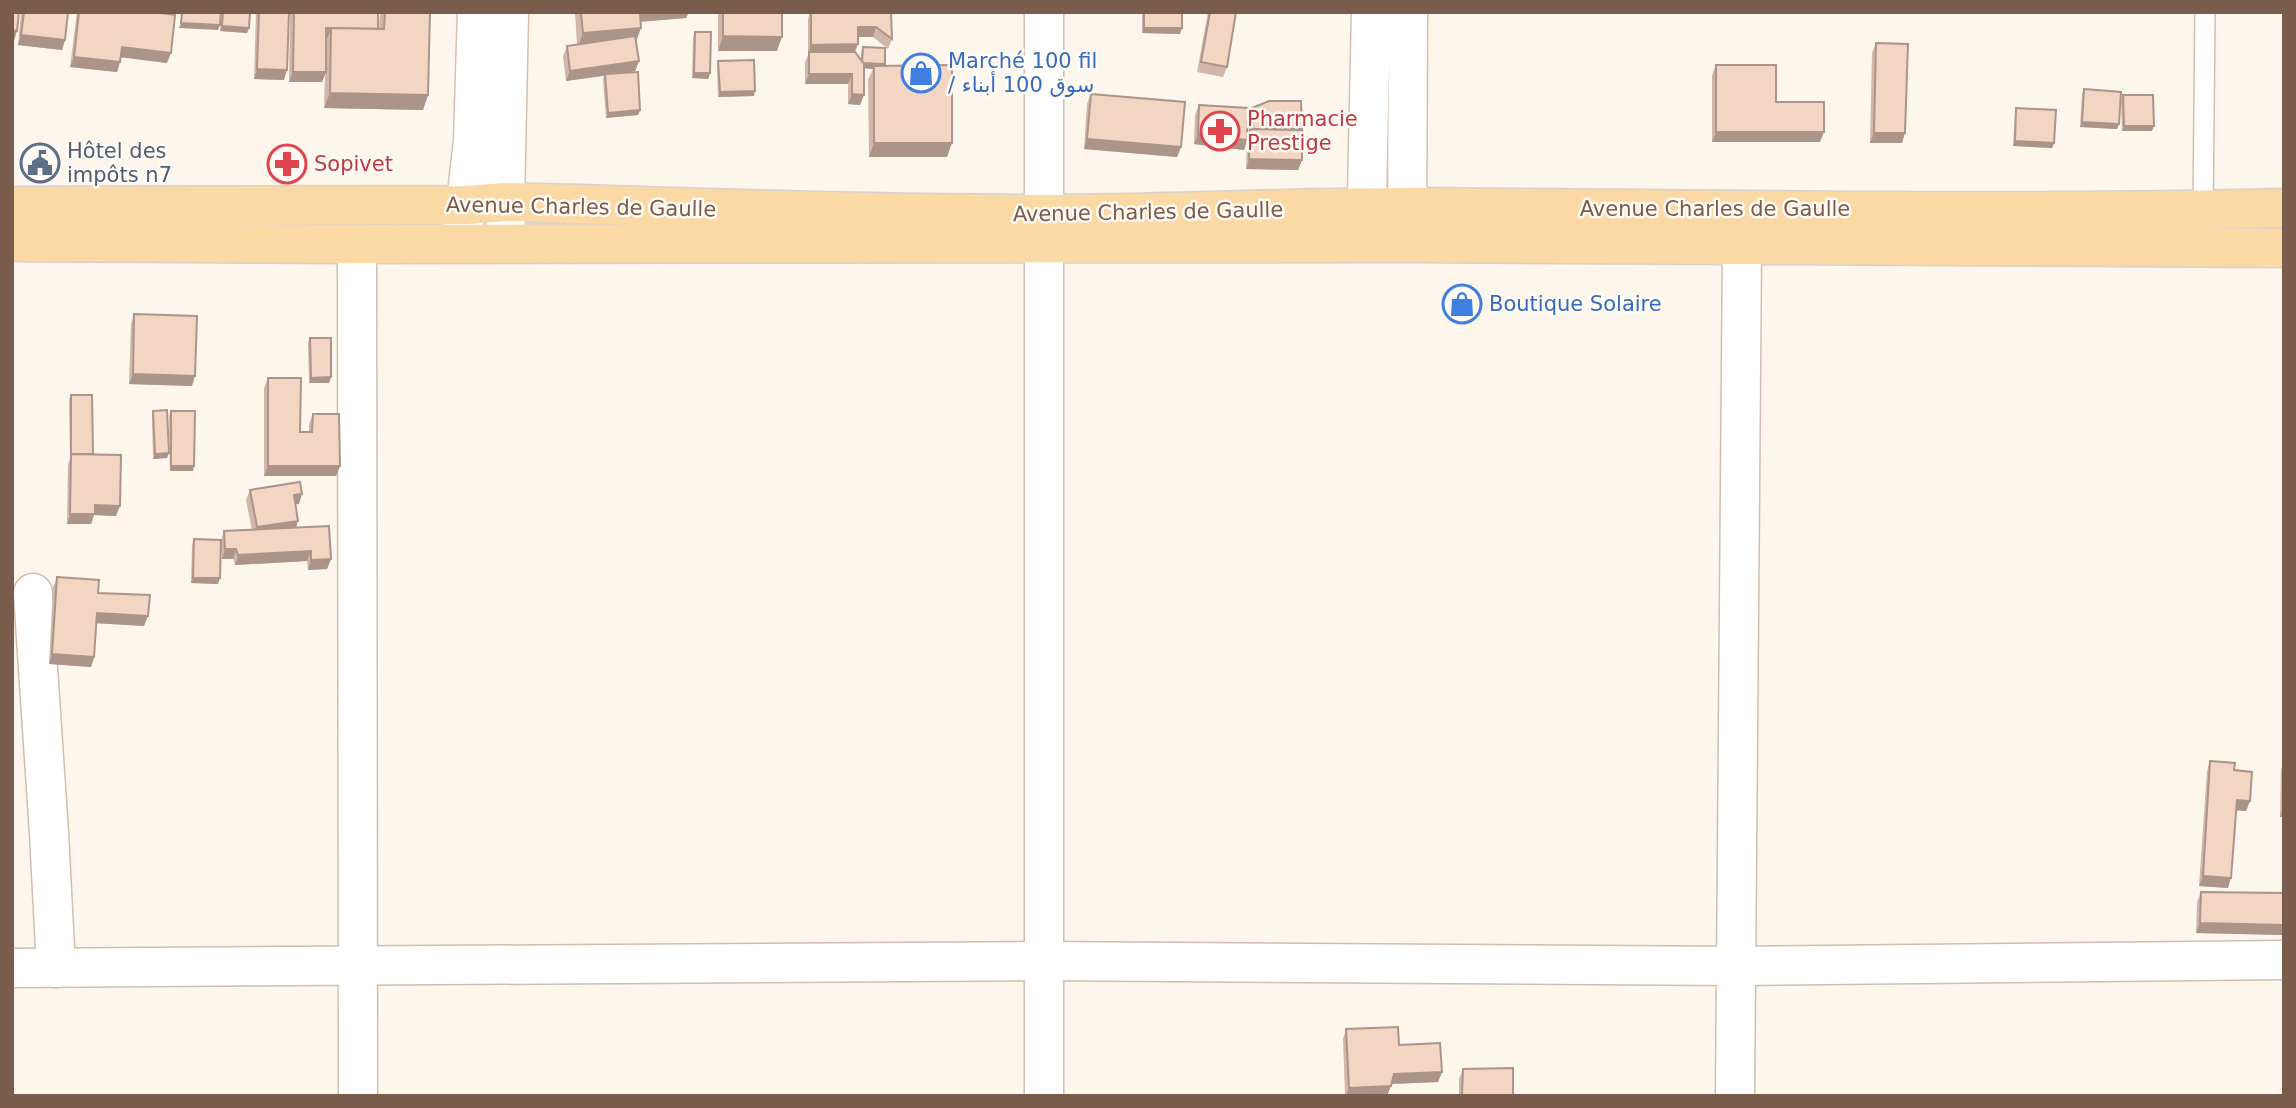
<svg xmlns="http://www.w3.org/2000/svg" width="2296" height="1108" font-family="'DejaVu Sans','Noto Sans Arabic',sans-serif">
<rect width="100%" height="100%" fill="#fdf6ec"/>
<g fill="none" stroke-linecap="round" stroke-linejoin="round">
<defs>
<polyline id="lane" points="2203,210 2205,12"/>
<g id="street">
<polyline points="357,244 358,1096"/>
<polyline points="33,593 49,833 56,968"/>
<polyline points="12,968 1043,961 1735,966 2284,960"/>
<polyline points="1044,1096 1044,12"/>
<polyline points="1735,1096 1742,245"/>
</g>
<g id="secondary">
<polyline points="462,237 473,141 477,12"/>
<polyline points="1366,241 1371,12"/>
<polyline points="1407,241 1408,12"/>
<polyline points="506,242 505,202 509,12"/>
</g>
<g id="primary">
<path d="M12 206 466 205 505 202C683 207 862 214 1041 214 1166 214 1291 207 1416 207 1705 209 1995 215 2284 208"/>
<polyline points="12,242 357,244 1407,243 2284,248"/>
</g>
</defs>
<use href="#lane" stroke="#d1beb0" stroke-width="22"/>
<use href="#street" stroke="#d1beb0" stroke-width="41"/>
<use href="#secondary" stroke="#d6c0b0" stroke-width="41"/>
<use href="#primary" stroke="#dad1cd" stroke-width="41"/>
<use href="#lane" stroke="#fff" stroke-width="19"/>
<use href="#street" stroke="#fff" stroke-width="38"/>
<use href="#secondary" stroke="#fff" stroke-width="38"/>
<use href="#primary" stroke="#fbd9a5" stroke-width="38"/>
</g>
<g fill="#d1b7a8">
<polygon points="21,12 68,12 65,40 62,50 18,45"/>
<polygon points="77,12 79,12 167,63 121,57 117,72 70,67"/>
<polygon points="222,12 250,12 247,33 220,31"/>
<polygon points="256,12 289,12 284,80 254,79"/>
<polygon points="290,12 378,12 378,29 379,29 380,12 430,12 428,95 423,110 324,108 325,74 322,82 289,82"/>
<polygon points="575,12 714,12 713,14 688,14 686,18 641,22 636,41 639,61 635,71 640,110 638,115 606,118 603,79 604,76 566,81 563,56 567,46 577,44"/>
<polygon points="718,12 782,12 777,51 718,51"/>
<polygon points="810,12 891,12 892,39 888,49 873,37 858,37 855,52 861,60 861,53 863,47 884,66 947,157 869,157 868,80 873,69 864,68 860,105 848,104 848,84 805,84 805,62 808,55 808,19"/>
<polygon points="1142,12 1182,12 1180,34 1142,33"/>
<polygon points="1208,12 1236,12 1227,67 1223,77 1197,72"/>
<polygon points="695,32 710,73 708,79 692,78 693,37"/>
<polygon points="1876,43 1902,143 1870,143 1872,53"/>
<polygon points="718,61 754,96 718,97 717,66"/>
<polygon points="1716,65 1776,102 1820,142 1712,142 1712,75"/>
<polygon points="2084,89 2119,124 2117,129 2080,127 2082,94"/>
<polygon points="1091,94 1181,147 1177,157 1084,149 1087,104"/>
<polygon points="2123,95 2152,131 2122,131 2121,100"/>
<polygon points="1199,105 1247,137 1251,129 1251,113 1252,108 1302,129 1302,160 1298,170 1246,169 1247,142 1244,150 1194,144 1195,115"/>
<polygon points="2016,108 2054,143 2052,148 2013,146 2015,113"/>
<polygon points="134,314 192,386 129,384 131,324"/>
<polygon points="310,338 331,377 329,383 309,383 308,343"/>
<polygon points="268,378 300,432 309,432 309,424 313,414 340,466 336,476 264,476 264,388"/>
<polygon points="71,395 116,516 94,515 91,524 67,524 68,464 70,459 69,400"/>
<polygon points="153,411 169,453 167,458 153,459 152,416"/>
<polygon points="171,411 193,471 170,471 169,416"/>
<polygon points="250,490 299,504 295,504 296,528 331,559 327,569 308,570 307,561 235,565 233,559 222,559 221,541 218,584 191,583 192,545 194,539 221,541 224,531 252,530 246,500"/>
<polygon points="57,577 98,593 144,626 96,623 94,657 91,667 49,664 53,587"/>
<polygon points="2210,761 2234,770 2250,801 2246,811 2236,810 2228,888 2199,886 2207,771"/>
<polygon points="2284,762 2284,817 2280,817 2281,769"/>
<polygon points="2284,858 2284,935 2196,933 2197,902 2201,892 2282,893 2282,862"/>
<polygon points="1346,1029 1399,1045 1438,1082 1391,1084 1387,1096 1345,1096 1343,1039"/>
<polygon points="1463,1069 1513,1096 1459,1096 1459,1079"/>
</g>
<g fill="#aa9588">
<polygon points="638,12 714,12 713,14 688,14 686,18 634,22"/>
<polygon points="181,23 220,25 218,30 179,28"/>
<polygon points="222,26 249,28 247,33 220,31"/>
<polygon points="858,27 876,27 873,37 855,37"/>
<polygon points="326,28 331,29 327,39 322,38"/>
<polygon points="641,28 636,42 578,47 583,33"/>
<polygon points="1144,28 1182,28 1180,34 1142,33"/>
<polygon points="12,30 17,31 14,41 12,41"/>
<polygon points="21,35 65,40 62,50 18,45"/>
<polygon points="723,36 782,37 777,51 718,51"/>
<polygon points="858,44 854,54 809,52 808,55 811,45"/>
<polygon points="122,47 171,53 167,63 118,57"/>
<polygon points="74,57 120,62 117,72 70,67"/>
<polygon points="639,61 635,71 566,81 570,71"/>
<polygon points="862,63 885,64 883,69 874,66 873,69 861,68"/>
<polygon points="257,69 287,70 284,80 254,79"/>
<polygon points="293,72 326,72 322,82 289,82"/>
<polygon points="694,73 710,73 708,79 692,78"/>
<polygon points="809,74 852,74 848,84 805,84"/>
<polygon points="755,91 754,96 718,97 720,92"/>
<polygon points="330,93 428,95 423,110 324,108"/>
<polygon points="852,94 864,95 860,105 848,104"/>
<polygon points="640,110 638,115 606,118 608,113"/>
<polygon points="2082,122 2119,124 2117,129 2080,127"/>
<polygon points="2124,126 2154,126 2152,131 2122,131"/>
<polygon points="1716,132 1824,132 1820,142 1712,142"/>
<polygon points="1874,133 1905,133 1902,143 1870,143"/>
<polygon points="1198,134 1247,140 1244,150 1194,144"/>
<polygon points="1087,139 1181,147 1177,157 1084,149"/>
<polygon points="2015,141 2054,143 2052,148 2013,146"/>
<polygon points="874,143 952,143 947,157 869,157"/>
<polygon points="1249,159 1302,160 1298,170 1246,169"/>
<polygon points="133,374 195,376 192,386 129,384"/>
<polygon points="331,377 329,383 309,383 311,378"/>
<polygon points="169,453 167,458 153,459 155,454"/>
<polygon points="171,466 194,466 193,471 170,471"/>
<polygon points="268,466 340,466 336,476 264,476"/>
<polygon points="302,494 299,504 290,505 294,495"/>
<polygon points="95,505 120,506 116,516 94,515 91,524 67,524 70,514"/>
<polygon points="298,521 295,531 253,537 257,527"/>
<polygon points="225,549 236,549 233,559 222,559"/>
<polygon points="311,551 307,561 235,565 238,555"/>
<polygon points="331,559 327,569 308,570 311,560"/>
<polygon points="193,578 220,578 218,584 191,583"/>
<polygon points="97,613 148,616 144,626 93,623"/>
<polygon points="52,654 94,657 91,667 49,664"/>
<polygon points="2237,800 2250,801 2246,811 2233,810"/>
<polygon points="2283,807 2284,817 2280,817"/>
<polygon points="2203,876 2231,878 2228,888 2199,886"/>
<polygon points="2200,923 2284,925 2284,935 2196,933"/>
<polygon points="1442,1072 1438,1082 1390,1084 1394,1074"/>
<polygon points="1391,1086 1387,1096 1346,1096 1349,1088"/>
</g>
<g fill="#f3d5c3" stroke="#aa9588" stroke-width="2">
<polygon points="12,12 19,12 17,31 12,30"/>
<polygon points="24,12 68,12 65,40 21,35"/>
<polygon points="79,12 154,12 175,15 171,53 122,47 120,62 74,57"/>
<polygon points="182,12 221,12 220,25 181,23"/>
<polygon points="223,12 250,12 249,28 222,26"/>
<polygon points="259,12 289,12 287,70 257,69"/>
<polygon points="294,12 378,12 378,29 326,28 326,72 293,72"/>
<polygon points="385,12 430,12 428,95 330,93 331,28 384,29"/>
<polygon points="581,12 640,12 641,28 583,33"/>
<polygon points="723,12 782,12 782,37 723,36"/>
<polygon points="811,12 891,12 892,39 876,27 858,27 858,44 811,45"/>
<rect x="1144" y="12" width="38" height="16"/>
<polygon points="1210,12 1236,12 1227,67 1201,62"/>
<polygon points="695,32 711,32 710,73 694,73"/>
<polygon points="635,36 639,61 570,71 567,46"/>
<polygon points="1876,43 1908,44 1905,133 1874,133"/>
<polygon points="863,47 885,48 885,64 862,63"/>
<polygon points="809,52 855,52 864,64 864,95 852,94 852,74 809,74"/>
<polygon points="754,60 755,91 720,92 718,61"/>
<polygon points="952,65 952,143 874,143 874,66"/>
<polygon points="1716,65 1776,65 1776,102 1824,102 1824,132 1716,132"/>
<polygon points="638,72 640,110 608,113 605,74"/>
<polygon points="2084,89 2121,92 2119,124 2082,122"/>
<polygon points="1091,94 1185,102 1181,147 1087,139"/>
<polygon points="2123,95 2153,95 2154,126 2124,126"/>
<polygon points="1269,101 1301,101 1302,129 1253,129 1252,108"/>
<polygon points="1199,105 1248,108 1247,140 1198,134"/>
<polygon points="2016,108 2056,110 2054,143 2015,141"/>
<polygon points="1250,129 1302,130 1302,160 1249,159"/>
<polygon points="134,314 197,316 195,376 133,374"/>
<polygon points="310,338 331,338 331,377 311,378"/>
<polygon points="268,378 301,378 300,432 312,432 313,414 339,414 340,466 268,466"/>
<polygon points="71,395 92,395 93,454 71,454"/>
<polygon points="167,410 169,453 155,454 153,411"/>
<polygon points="171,411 195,411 194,466 171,466"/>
<polygon points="71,454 121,455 120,506 95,505 95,514 70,514"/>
<polygon points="300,482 302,494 294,495 298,521 257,527 250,490"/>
<polygon points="329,526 331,559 311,560 311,551 238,555 236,549 225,549 224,531"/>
<polygon points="194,539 221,540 220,578 193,578"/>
<polygon points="57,577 99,580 98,593 150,595 148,616 97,613 94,657 52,654"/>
<polygon points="2210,761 2235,763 2234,770 2252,772 2250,801 2237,800 2231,878 2203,876"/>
<polygon points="2201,892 2284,893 2284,925 2200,923"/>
<polygon points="1398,1027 1399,1045 1440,1043 1442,1072 1394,1074 1391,1086 1349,1088 1346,1029"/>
<polygon points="1513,1068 1513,1096 1462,1096 1463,1069"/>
</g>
<defs>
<symbol id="shop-ring" viewBox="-11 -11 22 22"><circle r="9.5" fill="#fffaf3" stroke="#3f7fe0" stroke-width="1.5"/><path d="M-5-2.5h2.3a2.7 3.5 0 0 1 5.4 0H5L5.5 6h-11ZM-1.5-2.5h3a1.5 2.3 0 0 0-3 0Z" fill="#3f7fe0"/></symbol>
<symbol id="pharmacy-ring" viewBox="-11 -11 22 22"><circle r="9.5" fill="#fffaf3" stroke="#e0444e" stroke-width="1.5"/><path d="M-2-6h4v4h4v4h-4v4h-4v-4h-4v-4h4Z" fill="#e0444e"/></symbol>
<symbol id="civic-ring" viewBox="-11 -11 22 22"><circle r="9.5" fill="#fffaf3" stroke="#5c6f8a" stroke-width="1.5"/><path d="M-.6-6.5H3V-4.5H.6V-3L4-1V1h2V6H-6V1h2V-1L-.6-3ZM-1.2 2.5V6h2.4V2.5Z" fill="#5c6f8a"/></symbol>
</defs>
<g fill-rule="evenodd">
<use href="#shop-ring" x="899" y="51" width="44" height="44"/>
<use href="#pharmacy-ring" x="1198" y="109" width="44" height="44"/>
<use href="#civic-ring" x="18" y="141" width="44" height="44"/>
<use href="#pharmacy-ring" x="265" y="142" width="44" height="44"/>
<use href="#shop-ring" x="1440" y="282" width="44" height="44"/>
</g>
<g text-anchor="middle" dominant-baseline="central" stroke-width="5" stroke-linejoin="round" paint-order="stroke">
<g font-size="21" fill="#366cbe" stroke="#fffaf3" text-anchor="start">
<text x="948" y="61">Marché 100 fil<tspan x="948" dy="24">/ سوق 100 أبناء</tspan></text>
<text x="1489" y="304">Boutique Solaire</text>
</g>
<g font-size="21" fill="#be3a42" stroke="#fffaf3" text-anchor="start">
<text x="1247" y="119">Pharmacie<tspan x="1247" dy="24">Prestige</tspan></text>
<text x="314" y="164">Sopivet</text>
</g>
<g font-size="21" fill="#4e5e75" stroke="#fffaf3" text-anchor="start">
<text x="67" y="151">Hôtel des<tspan x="67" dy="24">impôts n7</tspan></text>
</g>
<g font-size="21" fill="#7a5c4d" stroke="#fffaf3">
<text transform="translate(581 207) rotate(1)">Avenue Charles de Gaulle</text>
<text x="1715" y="209">Avenue Charles de Gaulle</text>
<text transform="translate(1148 212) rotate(-1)">Avenue Charles de Gaulle</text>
</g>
</g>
<rect width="2296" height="1108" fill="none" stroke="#7a5c4d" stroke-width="28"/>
</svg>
